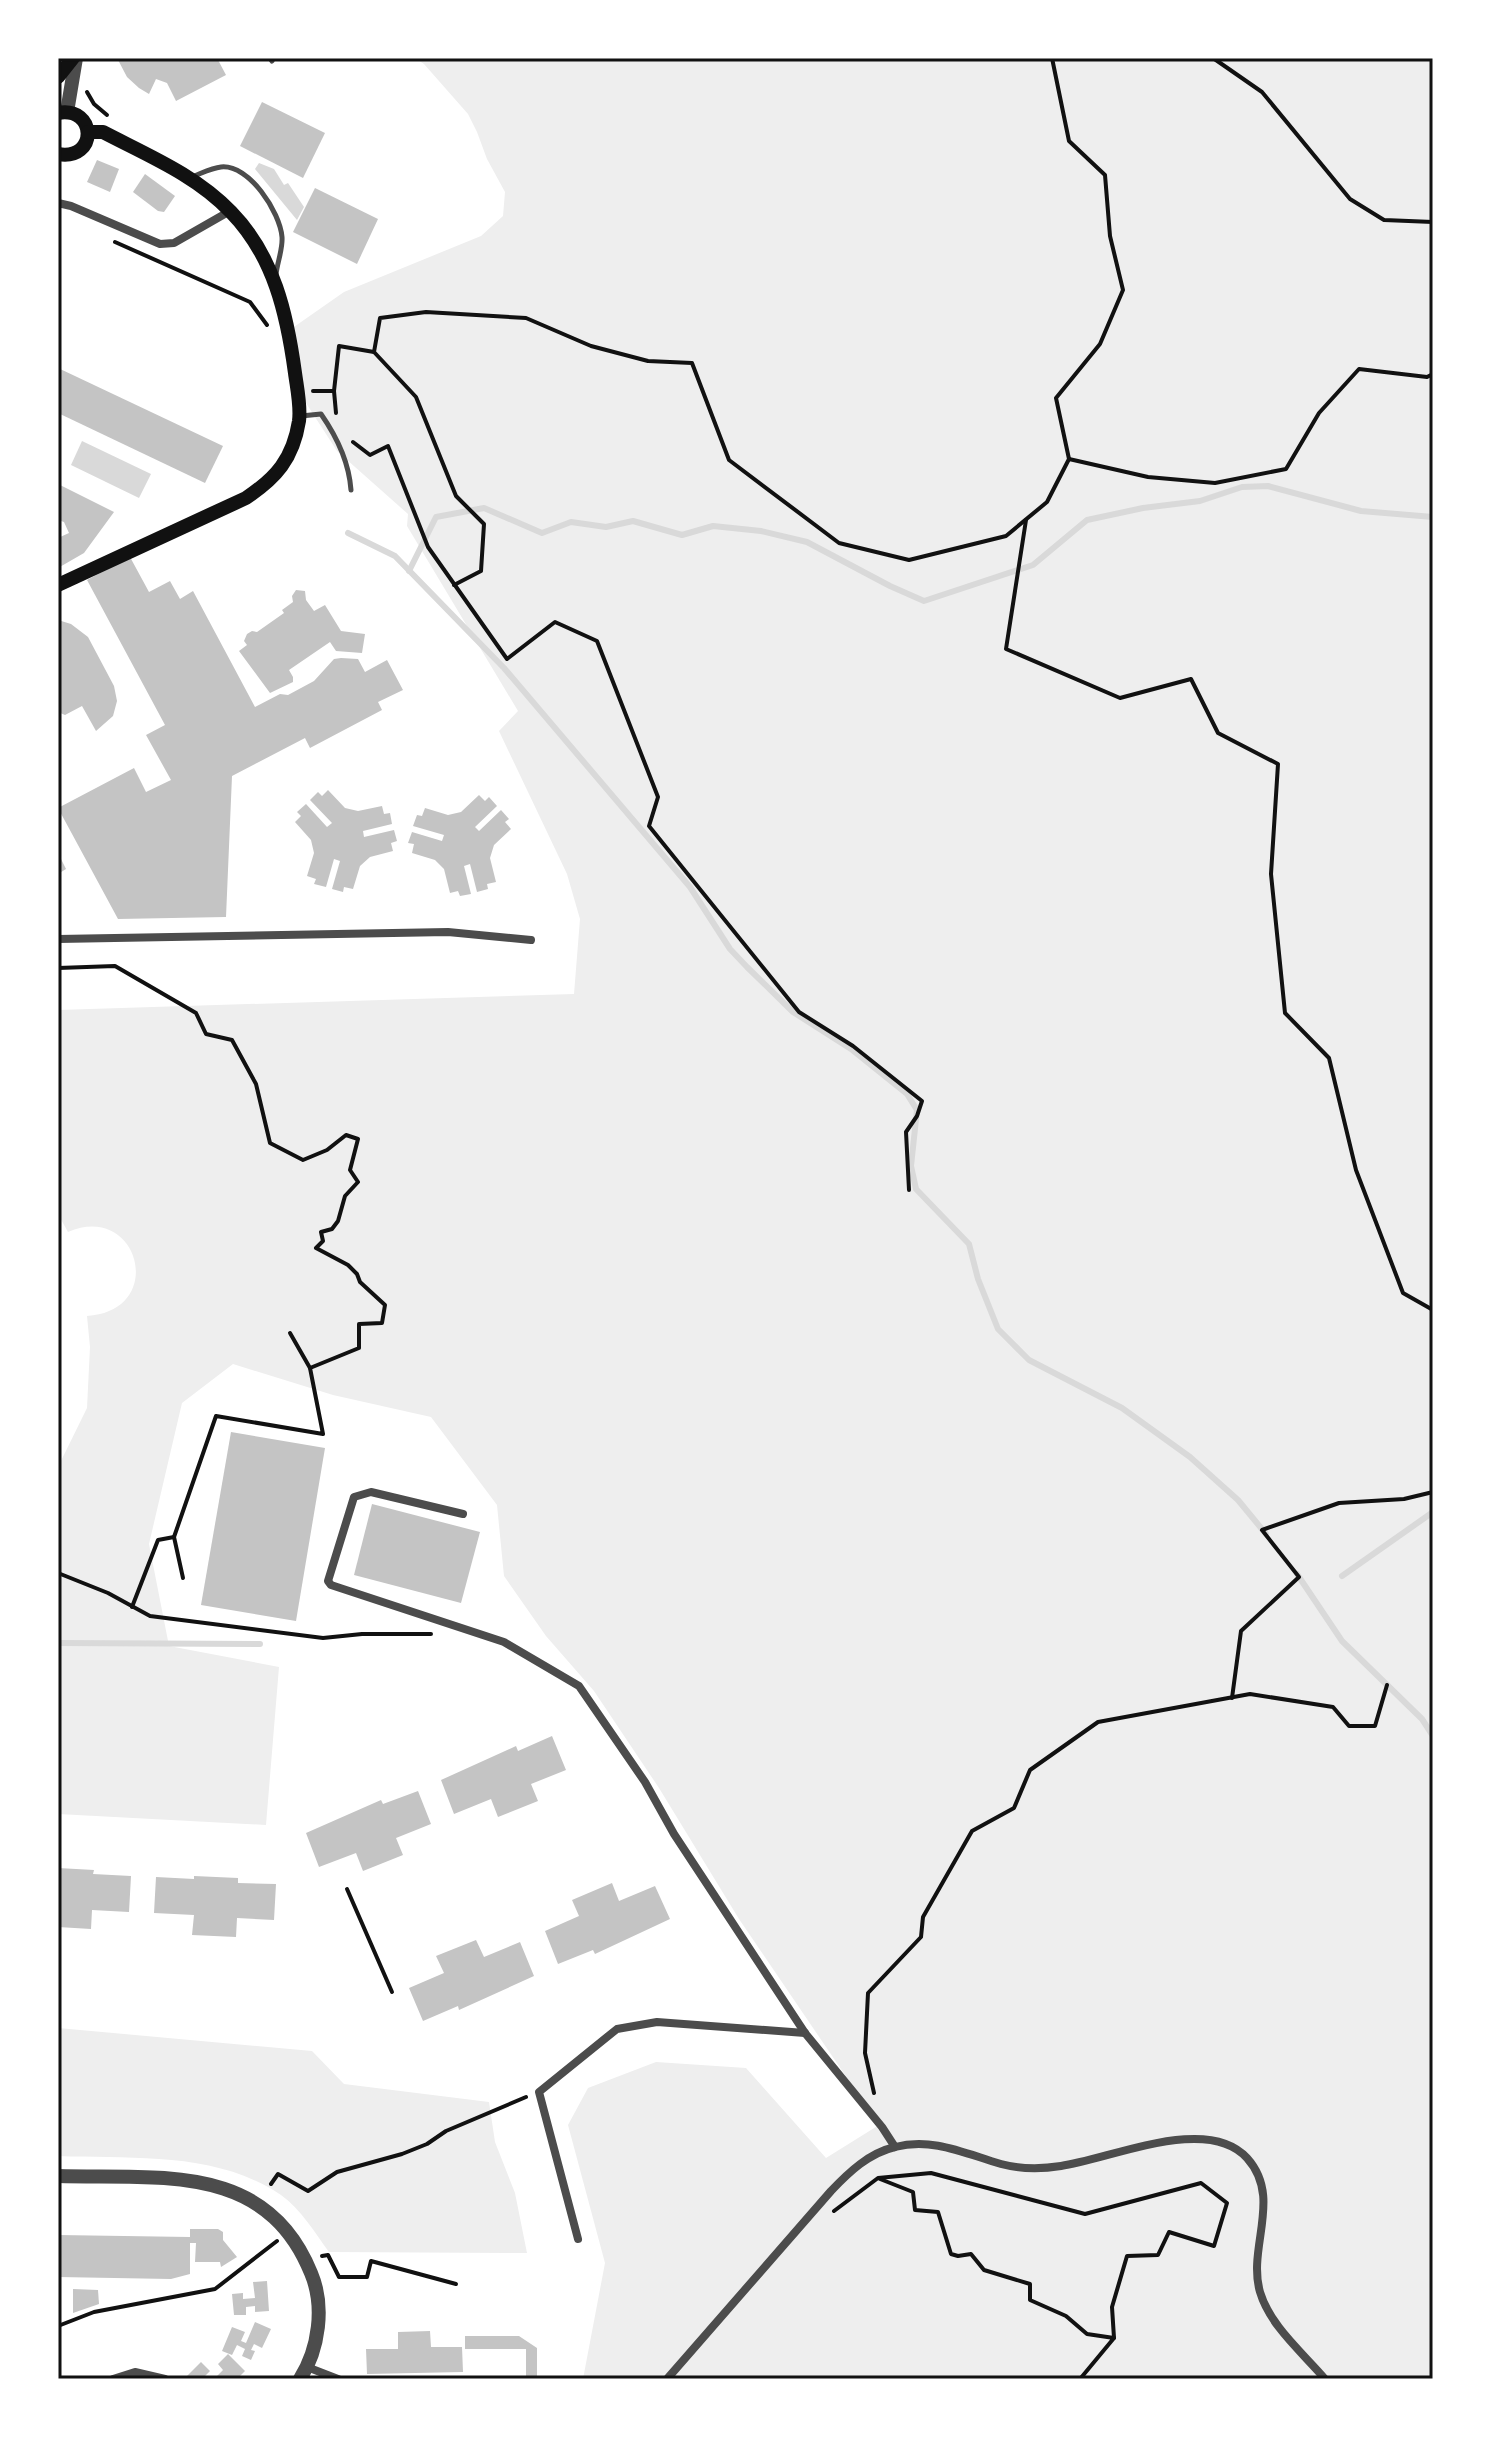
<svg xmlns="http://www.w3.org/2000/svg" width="1491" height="2437" font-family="'Times New Roman',serif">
<rect width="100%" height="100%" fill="#fff"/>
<g fill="#eee">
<path d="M415 58H1433V2379H583L605 2263 568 2125 588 2088 656 2062 746 2068 826 2158 879 2125 739 1919 659 1788 594 1691 546 1636 504 1576 497 1505 431 1417 333 1395 233 1364 182 1403 149 1544 169 1646 279 1667 266 1825 58 1814V1467L87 1408 90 1347 87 1316C168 1311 139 1201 68 1232L58 1214V1010L574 994 580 919 567 874 499 731 518 711 407 526 408 514 337 451 306 403 291 329 344 292 481 236 503 216 505 192 487 159 477 132 468 114 424 64Z"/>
<path d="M58 2028 312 2051 344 2084 489 2102 495 2142 515 2193 527 2253 329 2252C315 2233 301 2209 281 2195 216 2151 133 2159 58 2156Z"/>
</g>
<g fill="#d9d9d9">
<polygon points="259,163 274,169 284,185 288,183 304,207 297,220 255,169"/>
<polygon points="82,441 151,474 139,498 71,465"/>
</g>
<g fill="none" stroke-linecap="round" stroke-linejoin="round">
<g stroke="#d9d9d9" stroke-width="6">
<polyline points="348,533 395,556 504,668 690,887 730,949 747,967 793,1012 851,1049 907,1094 917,1110 911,1166 916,1189 969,1244 978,1279 998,1329 1029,1360 1122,1408 1190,1457 1238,1500 1266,1534"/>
<polyline points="409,571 436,517 484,508 542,533 571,522 606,527 633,521 682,535 713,526 761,531 807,542 890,586 924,601 1033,565 1087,520 1143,508 1200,501 1242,487 1268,486 1361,511 1433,517"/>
<polyline points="1297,1574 1342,1641 1422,1719 1433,1736"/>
<polyline points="1342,1576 1433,1512"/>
<polyline points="58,1643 260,1644"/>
</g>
</g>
<g fill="#c4c4c4">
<polygon points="117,58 217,58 226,75 176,101 167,83 156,79 149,94 139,88 127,77"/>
<polygon points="262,102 325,133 303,178 240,146"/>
<polygon points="97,160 119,169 110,192 87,182"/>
<polygon points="145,174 175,196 164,212 158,211 133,192"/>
<polygon points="315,188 378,219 357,264 293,232"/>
<polygon points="58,368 223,446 205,483 58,413"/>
<polygon points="58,484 114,512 84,553 58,568 58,538 69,533 64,522 58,520"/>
<polygon points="130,557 149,592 170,581 180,599 193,591 255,707 280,694 288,695 314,681 334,659 341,658 358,659 365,672 387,660 403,690 378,702 382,710 310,748 305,738 232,776 226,917 118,919 58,808 134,768 146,792 171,780 146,735 165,725 87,580"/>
<polygon points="296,590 305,591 306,600 314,611 325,605 341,631 365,634 362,653 336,651 330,642 289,670 293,677 293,682 270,693 239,651 247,645 244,641 247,634 252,631 257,632 284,613 282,610 293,602 292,596"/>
<polygon points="58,620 71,624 88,637 114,686 117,701 113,716 96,731 82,706 65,715 58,712"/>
<polygon points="328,790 345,808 358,811 382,806 384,814 390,813 392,824 363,831 364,837 394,830 397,841 391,843 393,851 370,857 360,866 353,889 344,887 343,892 332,889 340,861 334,859 326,887 314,884 316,879 307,876 314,853 311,840 295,822 301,816 297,812 306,804 327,827 332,823 310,800 318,792 322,796"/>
<polygon points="479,795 485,801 489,797 497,806 475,827 479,831 501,810 509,819 505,822 511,829 494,845 490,858 496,882 487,884 488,889 477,892 470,864 464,866 471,894 460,896 458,891 450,893 444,869 435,860 412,853 414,844 408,843 412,832 442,841 444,835 413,826 417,815 422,816 425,808 448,815 461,812"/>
<polygon points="58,853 66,869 58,874"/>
<polygon points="231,1432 325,1448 296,1621 201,1605"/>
<polygon points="372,1504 480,1532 461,1603 354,1575"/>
<polygon points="552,1736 566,1770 531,1784 538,1801 498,1817 491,1799 454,1814 441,1780 516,1746 518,1751"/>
<polygon points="418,1791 431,1824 396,1838 403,1855 363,1871 356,1853 319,1867 306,1833 381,1800 383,1804"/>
<polygon points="58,1868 94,1870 93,1874 131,1876 129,1912 92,1910 91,1929 58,1927"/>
<polygon points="194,1876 238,1878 238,1883 276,1884 274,1920 237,1918 236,1937 192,1935 194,1915 154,1913 156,1877 194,1879"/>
<polygon points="612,1883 619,1901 655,1886 670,1919 595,1954 593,1950 558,1964 545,1931 579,1916 572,1900"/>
<polygon points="476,1940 484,1957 520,1942 534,1976 459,2010 458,2006 423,2021 409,1988 444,1973 436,1956"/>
<polygon points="190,2229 218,2229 223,2232 223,2240 237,2257 221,2267 220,2262 195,2262 196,2243 190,2243 190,2274 171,2279 58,2277 58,2235 190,2237"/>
<polygon points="267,2281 269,2311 255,2312 255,2306 246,2307 246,2315 234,2315 232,2294 243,2293 243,2299 255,2298 253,2282"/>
<polygon points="73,2289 98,2290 99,2304 73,2313"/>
<polygon points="255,2322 271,2329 262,2348 254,2344 251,2350 255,2351 251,2360 242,2356 245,2349 237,2345 232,2355 222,2351 232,2327 245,2332 241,2341 246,2343"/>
<polygon points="430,2331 431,2347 462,2347 463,2372 367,2374 366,2349 398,2349 398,2332"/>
<polygon points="465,2336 519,2336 537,2348 537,2379 526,2379 526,2349 465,2349"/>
<polygon points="228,2354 245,2371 237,2379 214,2379 223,2370 218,2364"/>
<polygon points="201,2362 210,2371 204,2377 206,2379 184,2379"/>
</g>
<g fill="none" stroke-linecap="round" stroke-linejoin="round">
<g stroke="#111" stroke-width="4">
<polyline points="1213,58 1262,92 1350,199 1384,220 1433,222"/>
<polyline points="87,92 94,104 107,115"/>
<polyline points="115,242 250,302 267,325"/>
<polyline points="313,391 334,391 339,346 374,352"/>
<polyline points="334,391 336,413"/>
<polyline points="353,442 370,455 388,446 428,547 507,659 555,622 597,641 658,797 649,826 799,1012 853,1046 922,1101 917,1116 906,1132 909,1190"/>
<polyline points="1069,459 1148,477 1215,483 1286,469 1319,413 1359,369 1427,377 1433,374"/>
<polyline points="1026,520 1006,649 1120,698 1191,679 1218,733 1278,764 1271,874 1285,1013 1329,1058 1356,1170 1403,1293 1433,1310"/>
<polyline points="454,585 481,571 484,524 456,496 416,397 374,352 380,318 426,312 526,318 591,346 648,361 692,363 729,460 839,543 909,560 1006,536 1047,502 1069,459 1056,398 1100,344 1123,290 1110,236 1105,175 1069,141 1052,58"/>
<polyline points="58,968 115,966 196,1013 206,1034 232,1040 256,1084 270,1143 303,1160 327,1150 346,1135 358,1139 350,1170 358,1182 345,1196 338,1221 332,1229 321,1232 323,1241 316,1248 348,1265 357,1274 360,1282 385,1305 382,1323 359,1324 359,1348 310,1368 323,1434 216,1416 174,1537 158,1540 132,1607"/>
<polyline points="290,1333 310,1368"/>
<polyline points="174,1537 183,1578"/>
<polyline points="58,1573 108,1593 150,1616 323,1638 362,1634 431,1634"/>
<polyline points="1232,1698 1241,1631 1299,1577 1262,1530 1339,1503 1404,1499 1433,1492"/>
<polyline points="347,1889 392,1992"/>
<polyline points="874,2093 865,2053 868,1993 921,1937 923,1917 972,1831 1014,1808 1030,1770 1098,1722 1250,1694 1333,1707 1349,1726 1375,1726 1387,1685"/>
<polyline points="880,2179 913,2192 915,2210 938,2212 951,2254 958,2256 971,2254 984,2270 1030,2284 1030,2300 1066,2316 1087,2334 1114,2338 1080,2379"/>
<polyline points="271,2184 278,2174 308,2191 337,2172 402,2154 427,2144 446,2131 526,2097"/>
<polyline points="834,2211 878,2178 931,2173 1085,2214 1201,2183 1227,2203 1214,2246 1169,2232 1158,2255 1127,2256 1112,2307 1114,2338"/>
<polyline points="322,2256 328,2255 339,2277 367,2277 371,2261 456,2284"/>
<polyline points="58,2326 94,2312 215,2289 277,2241"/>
</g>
<g stroke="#4c4c4c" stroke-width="5">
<polyline points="270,58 272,61"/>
<path d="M191 177C200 174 211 168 221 167 249 164 280 212 282 237 283 249 277 263 276 275"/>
<path d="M301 416 321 414C337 437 349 462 351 490"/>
</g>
<g stroke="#4c4c4c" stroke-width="8">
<polyline points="58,203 71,206 160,244 174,243 230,211"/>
<polyline points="58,939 448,932 531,940"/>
<polyline points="463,1514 371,1492 354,1497 328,1581 331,1585 504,1642 579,1686 645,1782 674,1834 805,2033 882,2127 895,2147"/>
<polyline points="578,2239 539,2092 617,2029 657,2022 805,2033"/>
<polyline points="307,2367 338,2379"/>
<polyline points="113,2379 135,2372 165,2379"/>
<path d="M667 2379 831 2191C849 2172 869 2153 895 2147 933 2137 966 2154 1001 2164 1020 2169 1042 2169 1061 2166 1111 2159 1207 2114 1247 2158 1283 2198 1247 2247 1260 2292 1270 2326 1303 2353 1325 2379"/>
</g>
<g stroke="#4c4c4c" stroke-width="14">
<polyline points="67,112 76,58"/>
<path d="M58 2176C158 2179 266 2161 311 2273 325 2306 319 2349 300 2379"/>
</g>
<g stroke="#111" stroke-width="14">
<polyline points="58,77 73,58"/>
<path d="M58 113C97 106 98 161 58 154"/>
<path d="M58 585 246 498C276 478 293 459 299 421 301 406 297 388 295 373 287 314 274 256 231 212 196 175 147 155 103 132H88"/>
</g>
</g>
<rect width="1491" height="2437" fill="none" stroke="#ffffff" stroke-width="120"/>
<rect x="60" y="60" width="1371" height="2317" fill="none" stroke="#111" stroke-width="3"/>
</svg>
